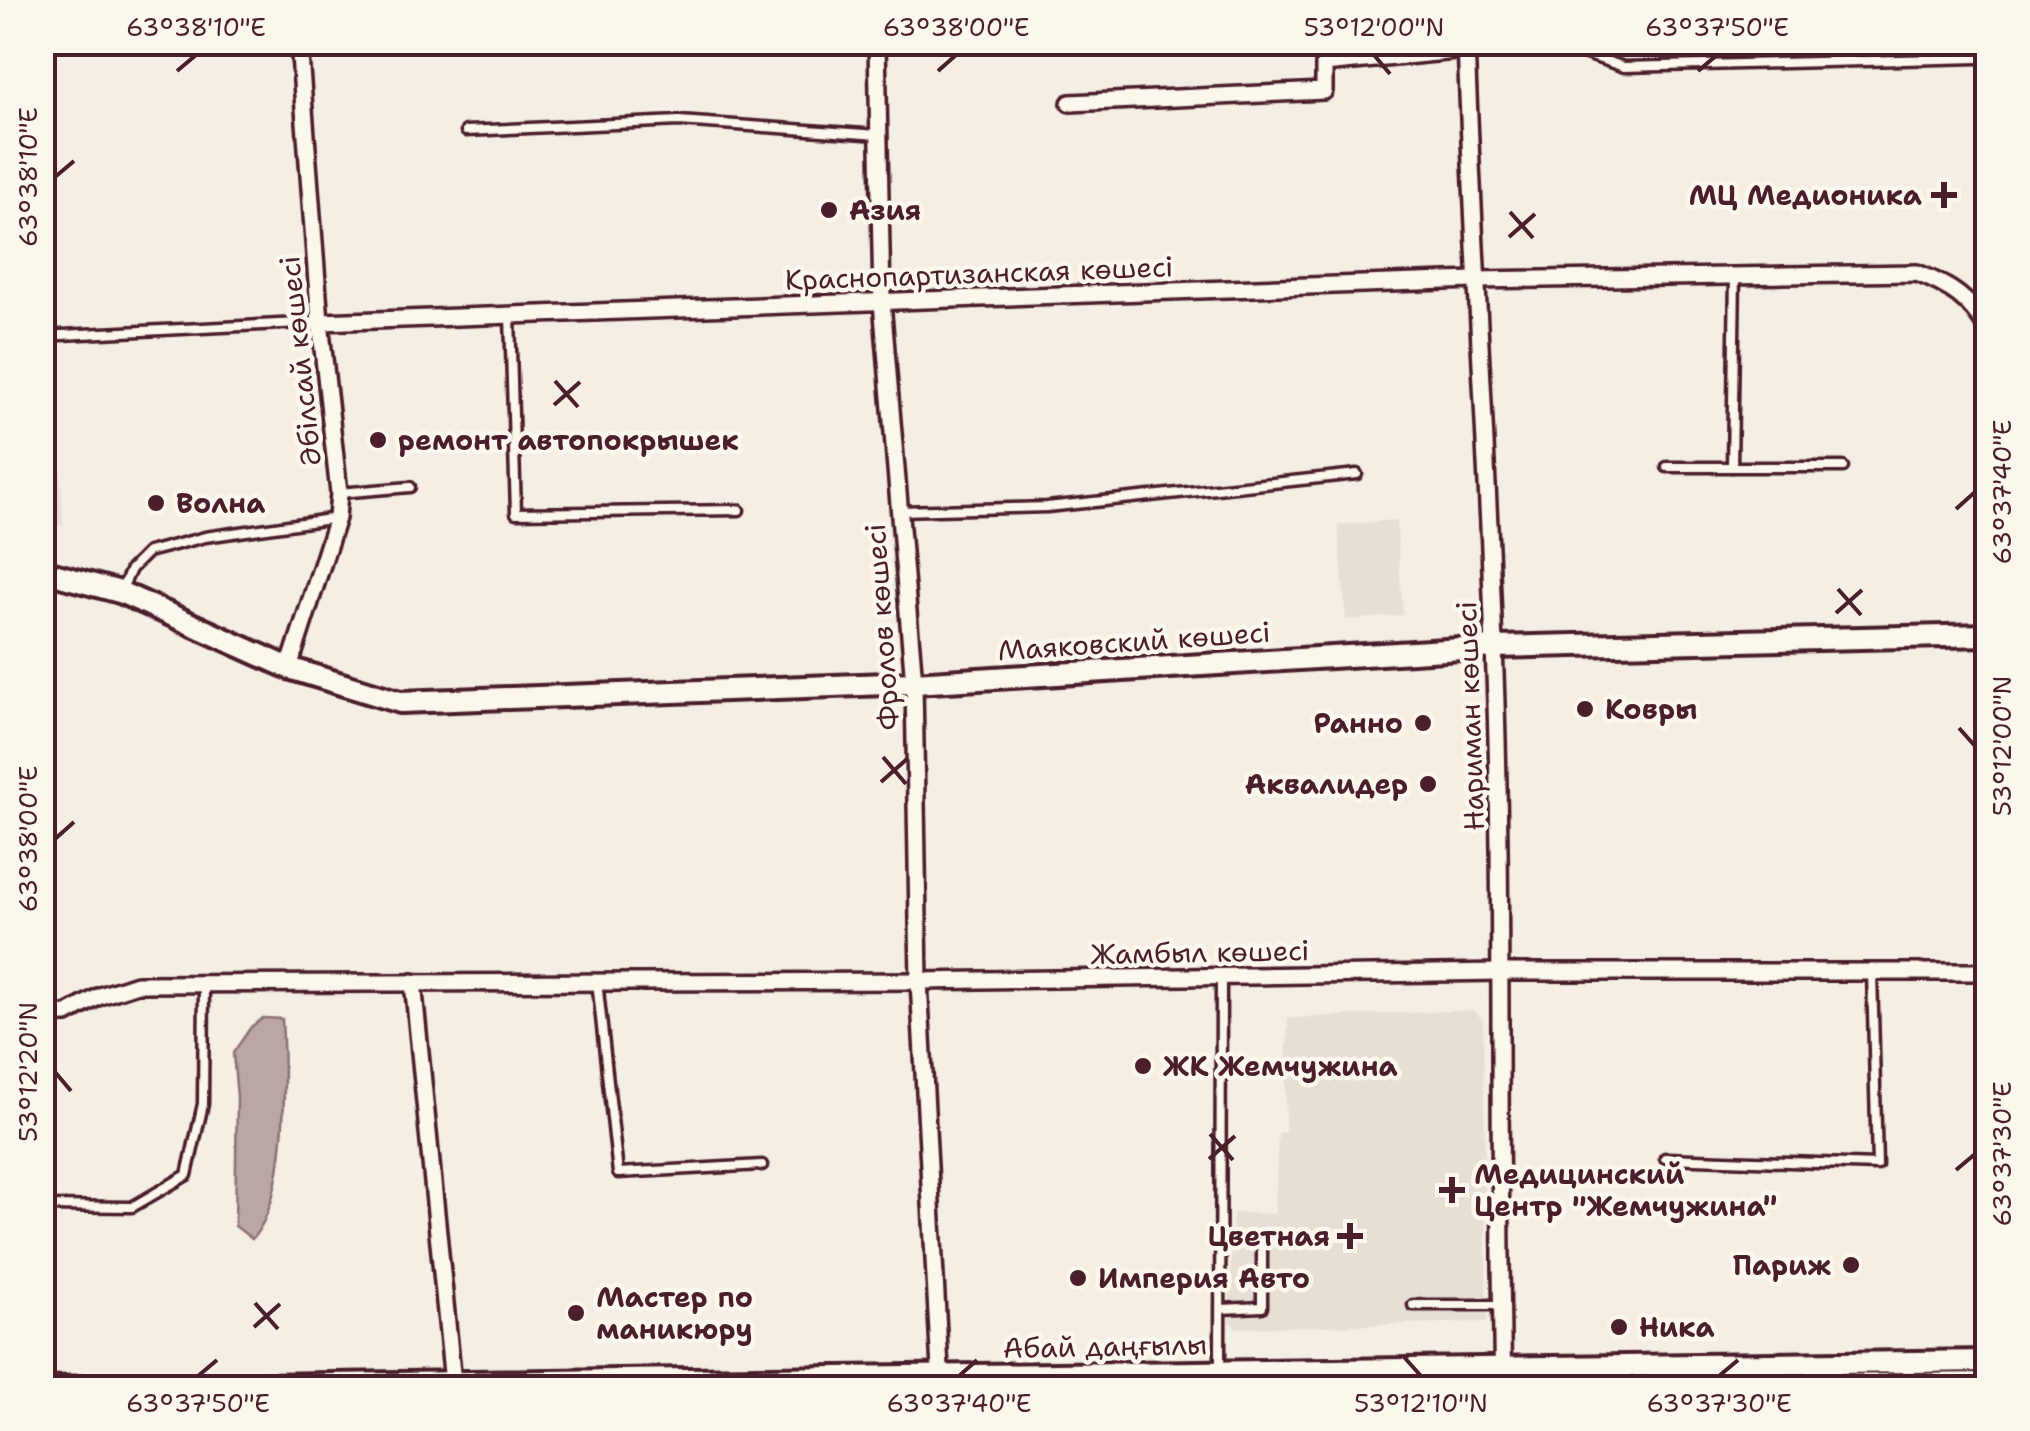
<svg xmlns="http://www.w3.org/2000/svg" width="2030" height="1431" font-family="'Shantell Sans',sans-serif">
<rect width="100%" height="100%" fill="#f4eee4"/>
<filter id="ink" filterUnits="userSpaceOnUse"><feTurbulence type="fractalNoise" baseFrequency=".01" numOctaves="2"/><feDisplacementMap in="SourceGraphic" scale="20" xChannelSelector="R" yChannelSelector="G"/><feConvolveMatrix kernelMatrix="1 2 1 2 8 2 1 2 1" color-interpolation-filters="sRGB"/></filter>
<g filter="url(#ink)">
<g fill="#e7dfd6">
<polygon points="42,435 59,448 63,525 43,525"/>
<polygon points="1396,520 1403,615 1346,620 1338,525"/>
<polygon points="1473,1010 1483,1020 1487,1322 1236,1328 1229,1322 1233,1213 1275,1214 1278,1133 1285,1132 1288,1018"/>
</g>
<path fill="#baa7a5" stroke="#8d7174" stroke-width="2.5" d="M263 1018 282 1019C285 1074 290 1197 252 1239L235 1226 237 1097 233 1053 251 1027Z"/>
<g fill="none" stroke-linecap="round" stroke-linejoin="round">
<defs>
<g id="lane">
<polyline points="1467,50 1556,44 1624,67 1979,58 1988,54"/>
<polyline points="466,131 679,121 879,135"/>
<polyline points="510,316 516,513 739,510"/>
<polyline points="42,336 320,322"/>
<polyline points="1667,467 1843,467"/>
<polyline points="1732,467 1735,276"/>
<polyline points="42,472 44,472"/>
<polyline points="339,493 410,487"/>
<polyline points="899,511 1047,507 1357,474"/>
<polyline points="121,591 131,569 148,552 205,537 337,518"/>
<polyline points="597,981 618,1173 762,1165"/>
<polyline points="1665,1158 1877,1165 1872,972"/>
<polyline points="42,1206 132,1207 187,1175 203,1104 204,985"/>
<polyline points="1413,1305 1502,1305"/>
<polyline points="1221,1309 1262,1307 1262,1244"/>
<polyline points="1220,1367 1221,976"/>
</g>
<g id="street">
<polyline points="877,42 882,302 914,683 919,981 941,1388"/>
<path d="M1466 42C1473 244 1487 445 1494 647 1504 894 1497 1141 1503 1388"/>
<polyline points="1070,103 1324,91 1324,64 1466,50"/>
<path d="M320 322 1474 280 1917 273C1950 286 1971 299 1988 331"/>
<polyline points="289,668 337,518 339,493 320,322 299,42"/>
<polyline points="413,982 453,1383"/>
<polyline points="42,1015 67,1014 100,996 137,984 919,981 1502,972 1988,972"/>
</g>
<g id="secondary">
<polyline points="42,571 120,592 289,668 400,702 914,683 1494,647 1988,635"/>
<polyline points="42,1388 1988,1361"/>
<polyline points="1602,1388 1988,1383"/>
</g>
</defs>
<use href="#lane" stroke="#4a1f2b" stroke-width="15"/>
<use href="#street" stroke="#4a1f2b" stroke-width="22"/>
<use href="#secondary" stroke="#4a1f2b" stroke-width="28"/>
<use href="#lane" stroke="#fbf7ec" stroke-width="8"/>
<use href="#street" stroke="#fbf7ec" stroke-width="15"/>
<use href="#secondary" stroke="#fbf7ec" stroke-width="20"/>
</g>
</g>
<path fill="none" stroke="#4a1f2b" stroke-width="4" d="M1374 55 1390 74M177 71 196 55M938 71 956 55M1698 71 1717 55M55 177 74 161M1510 212 1533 238M1509 237 1535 214M555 381 578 407M554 405 580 382M1956 509 1975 492M1838 589 1861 615M1836 613 1862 590M1959 728 1975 746M883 757 906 784M881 782 907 759M55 839 74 822M55 1072 71 1091M1210 1134 1233 1160M1209 1159 1235 1136M1956 1170 1975 1154M255 1303 278 1329M254 1327 280 1304M1404 1357 1421 1376M198 1376 217 1360M959 1376 977 1360M1719 1376 1738 1360"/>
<g fill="#4a1f2b" stroke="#fbf7ec" stroke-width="4">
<path d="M1939 180h10v10h10v10h-10v10h-10v-10h-10v-10h10z"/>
<circle cx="829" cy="210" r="10"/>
<circle cx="378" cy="440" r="10"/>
<circle cx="156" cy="503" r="10"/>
<circle cx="1585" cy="709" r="10"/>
<circle cx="1423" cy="723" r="10"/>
<circle cx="1428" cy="784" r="10"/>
<circle cx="1143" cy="1066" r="10"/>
<path d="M1447 1175h10v10h10v10h-10v10h-10v-10h-10v-10h10z"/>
<path d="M1345 1221h10v10h10v10h-10v10h-10v-10h-10v-10h10z"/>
<circle cx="1851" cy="1265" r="10"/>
<circle cx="1078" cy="1278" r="10"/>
<circle cx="576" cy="1313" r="10"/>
<circle cx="1619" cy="1327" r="10"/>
</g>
<g text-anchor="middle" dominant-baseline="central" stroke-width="9" stroke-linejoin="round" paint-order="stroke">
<g font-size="28" font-weight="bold" fill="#4a1f2b" stroke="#fbf7ec" text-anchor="start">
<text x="1922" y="195" text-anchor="end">МЦ Медионика</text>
<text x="849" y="210">Азия</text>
<text x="398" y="440">ремонт автопокрышек</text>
<text x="176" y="503">Волна</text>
<text x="1605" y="709">Ковры</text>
<text x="1403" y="723" text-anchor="end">Ранно</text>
<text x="1408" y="784" text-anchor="end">Аквалидер</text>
<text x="1163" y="1066">ЖК Жемчужина</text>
<text x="1474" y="1174">Медицинский<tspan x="1474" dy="32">Центр "Жемчужина"</tspan></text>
<text x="1330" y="1236" text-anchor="end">Цветная</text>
<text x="1831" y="1265" text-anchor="end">Париж</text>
<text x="1098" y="1278">Империя Авто</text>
<text x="596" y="1297">Мастер по<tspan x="596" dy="32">маникюру</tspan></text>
<text x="1639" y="1327">Ника</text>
</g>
<g font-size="28" fill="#4a1f2b" stroke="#fbf7ec">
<text transform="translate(979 273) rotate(-2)">Краснопартизанская көшесі</text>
<text transform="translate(300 361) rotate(-96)">Әбілсай көшесі</text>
<text transform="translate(882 627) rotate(-94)">Фролов көшесі</text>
<text transform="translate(1134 641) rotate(-4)">Маяковский көшесі</text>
<text transform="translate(1470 716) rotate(-92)">Нариман көшесі</text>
<text transform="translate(1200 952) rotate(-1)">Жамбыл көшесі</text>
<text transform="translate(1105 1346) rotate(-1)">Абай даңғылы</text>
</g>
</g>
<rect width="2030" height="1431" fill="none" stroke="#fbf7ec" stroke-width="110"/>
<rect x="55" y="55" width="1920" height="1321" fill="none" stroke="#4a1f2b" stroke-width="4"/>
<g font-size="25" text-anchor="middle" fill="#4a1f2b">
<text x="196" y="36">63°38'10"E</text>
<text x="956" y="36">63°38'00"E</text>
<text x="1374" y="36">53°12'00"N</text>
<text x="1717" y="36">63°37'50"E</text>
<text transform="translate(28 177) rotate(-90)" y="9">63°38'10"E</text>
<text transform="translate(2002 492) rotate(-90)" y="9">63°37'40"E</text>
<text transform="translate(2002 746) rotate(-90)" y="9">53°12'00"N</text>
<text transform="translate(28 839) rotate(-90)" y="9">63°38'00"E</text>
<text transform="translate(28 1072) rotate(-90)" y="9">53°12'20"N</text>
<text transform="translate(2002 1154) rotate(-90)" y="9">63°37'30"E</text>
<text x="198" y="1412">63°37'50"E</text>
<text x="959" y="1412">63°37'40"E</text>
<text x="1421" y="1412">53°12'10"N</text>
<text x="1719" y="1412">63°37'30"E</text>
</g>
</svg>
